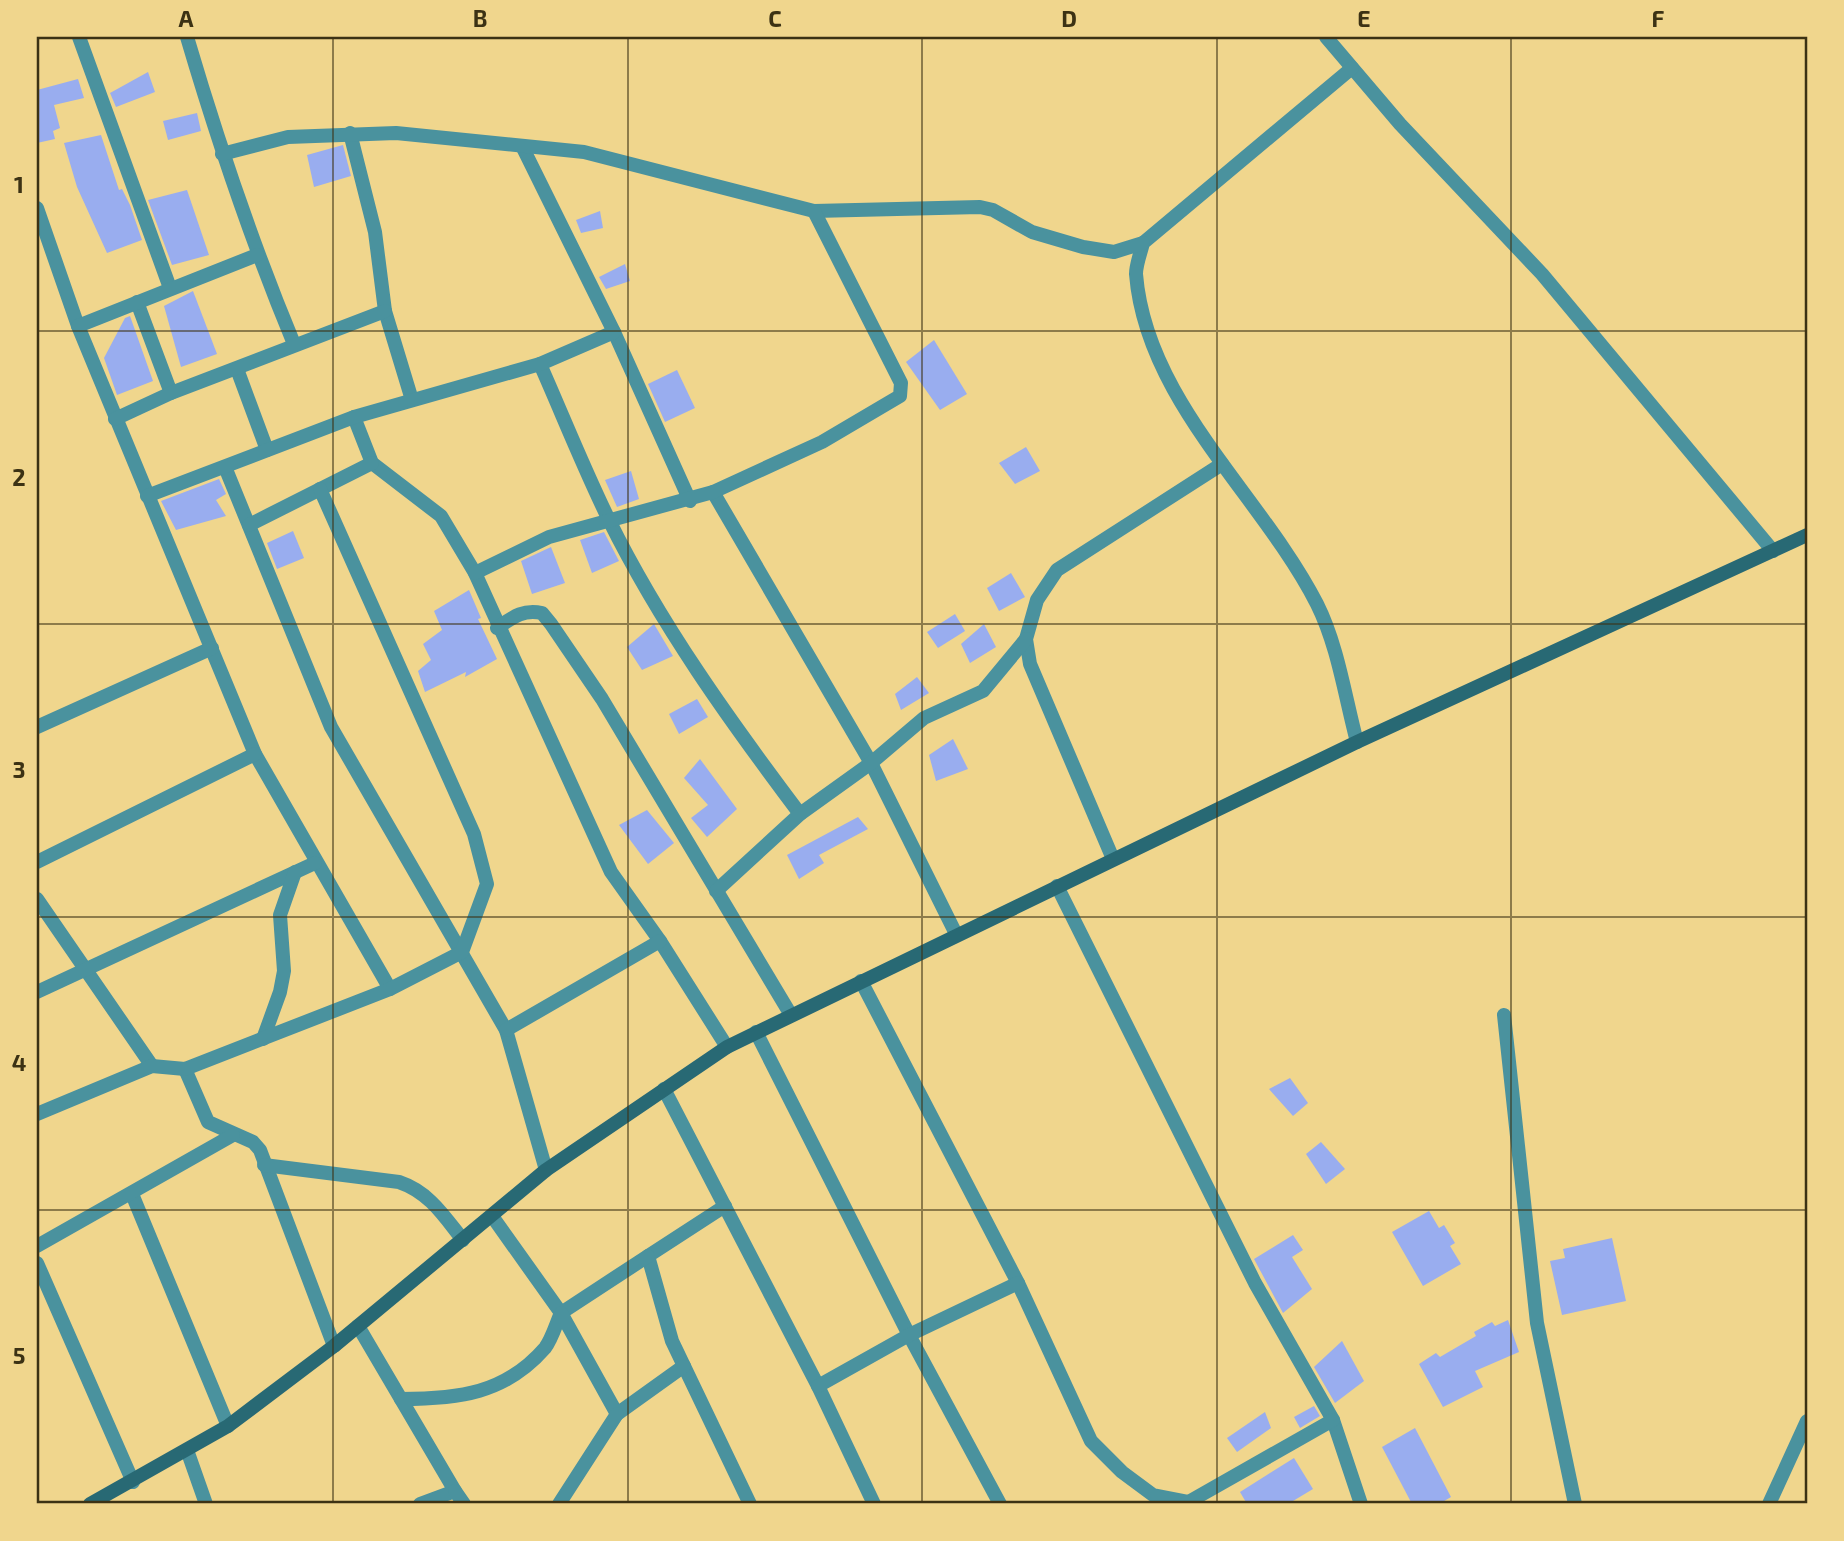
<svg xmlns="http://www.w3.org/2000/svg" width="1844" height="1541" font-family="'Exo 2',sans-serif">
<rect width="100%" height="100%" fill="#f0d68d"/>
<g fill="#99adef">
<polygon points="148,72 155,92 116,107 110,93"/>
<polygon points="78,79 84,98 54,105 60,128 53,131 55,139 37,143 37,90"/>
<polygon points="197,113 201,131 168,140 163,121"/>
<polygon points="101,135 119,190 122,189 130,205 142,240 107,253 77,187 64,143"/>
<polygon points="343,145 351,176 314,187 307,155"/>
<polygon points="187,190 209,255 172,265 148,200"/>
<polygon points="600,211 603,228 581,233 576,220"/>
<polygon points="625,264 630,281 606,289 599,277"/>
<polygon points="193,291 217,354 181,367 164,306"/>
<polygon points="130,316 153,381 117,395 104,358 125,318"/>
<polygon points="934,340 967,394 940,410 906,362"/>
<polygon points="677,370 695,408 665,422 648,384"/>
<polygon points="1026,447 1040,471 1015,484 999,463"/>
<polygon points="631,471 639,499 617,507 605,480"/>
<polygon points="219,479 226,494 216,500 226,516 176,530 161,501"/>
<polygon points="293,531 304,558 277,569 267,543"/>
<polygon points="604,532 619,561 592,573 580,540"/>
<polygon points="551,547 565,583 532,594 521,561"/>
<polygon points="1011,573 1025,597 999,611 987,588"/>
<polygon points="469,590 481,618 478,619 497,659 465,677 466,672 425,692 418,671 431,660 423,644 442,630 434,611"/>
<polygon points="955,614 965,631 938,648 927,632"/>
<polygon points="654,624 673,656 642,670 627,647"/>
<polygon points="984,624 996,647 970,663 961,644"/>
<polygon points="917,677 929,693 901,710 895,694"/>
<polygon points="697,699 708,717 679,734 669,714"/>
<polygon points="953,739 968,769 936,781 929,755"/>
<polygon points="700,759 737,809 707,837 691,818 708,805 684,778"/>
<polygon points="647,810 674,843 648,864 619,825"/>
<polygon points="858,817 868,829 819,855 824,863 799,879 787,855"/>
<polygon points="1290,1078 1308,1103 1293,1116 1269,1089"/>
<polygon points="1321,1142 1345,1169 1326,1184 1306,1154"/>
<polygon points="1429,1211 1439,1228 1444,1225 1455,1243 1450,1246 1461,1264 1423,1286 1392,1232"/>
<polygon points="1293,1235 1303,1250 1292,1257 1312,1289 1283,1313 1254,1259"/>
<polygon points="1612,1238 1626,1301 1562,1315 1550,1261 1565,1258 1563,1249"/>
<polygon points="1508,1320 1519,1352 1475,1371 1483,1387 1443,1407 1419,1364 1436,1353 1440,1357 1476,1336 1474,1332 1492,1322 1495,1326"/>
<polygon points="1342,1341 1364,1381 1335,1403 1314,1367"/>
<polygon points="1314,1406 1320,1416 1300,1428 1294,1417"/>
<polygon points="1265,1412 1271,1428 1237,1452 1227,1438"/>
<polygon points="1415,1428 1451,1497 1439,1504 1412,1504 1382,1447"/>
<polygon points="1294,1458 1313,1489 1288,1504 1247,1504 1240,1492"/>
</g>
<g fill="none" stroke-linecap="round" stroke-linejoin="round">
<g stroke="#4a929e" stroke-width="14">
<polyline points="79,37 170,288"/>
<path d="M187 37C218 142 252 243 294 344"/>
<polyline points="1326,37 1400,124 1542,274 1773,551"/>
<path d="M1352 68 1143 243C1141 252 1136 264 1136 274 1146 401 1262 496 1317 604 1338 646 1345 697 1357 742"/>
<polyline points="350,133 375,232 385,311 412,400"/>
<polyline points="522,146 614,332 690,501"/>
<polyline points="222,154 288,137 396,133 584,152 814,211 980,207 993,210 1032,232 1083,247 1114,252 1143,243"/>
<polyline points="37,208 78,326 255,754 390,989"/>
<polyline points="137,302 171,393"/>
<polyline points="78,326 257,255"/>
<path d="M540 364C563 416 584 469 609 520 661 625 730 721 800 814"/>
<polyline points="237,369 267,450"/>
<polyline points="354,417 372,463 441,516 475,573 611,872 660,941 727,1047"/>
<polyline points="115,419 171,393 385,311"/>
<polyline points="225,467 331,727 506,1030 546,1170"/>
<polyline points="713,492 871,763 956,934"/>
<polyline points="147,496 354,417 540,364 614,332"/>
<polyline points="249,525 372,463"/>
<polyline points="475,573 549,537 713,492 822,442 900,396 901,383 814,211"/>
<path d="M497 628C513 617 523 609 542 613L551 624 602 699 791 1015"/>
<polyline points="37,727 212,648"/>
<polyline points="1113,859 1030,664 1026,639 1037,600 1057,570 1222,464"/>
<polyline points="37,862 255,754"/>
<polyline points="1057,886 1255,1283 1333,1420 1361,1504"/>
<polyline points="716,891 800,814 871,763 924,718 983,691 1026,639"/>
<polyline points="37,899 152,1066"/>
<polyline points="861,981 1018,1283 1091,1441 1122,1472 1153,1495 1189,1502"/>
<polyline points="37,992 315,863"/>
<polyline points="1504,1015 1537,1323 1575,1504"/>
<polyline points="506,1030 660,941"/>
<polyline points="756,1032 909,1335 1000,1504"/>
<polyline points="263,1039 280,992 284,971 280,915 295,872"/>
<polyline points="185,1069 208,1122 253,1142 260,1150 334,1346"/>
<polyline points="664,1089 818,1386 874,1504"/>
<polyline points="37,1114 152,1066 185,1069 390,989 462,952 487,884 474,834 320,489"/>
<path d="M264 1165 399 1182C429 1192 444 1216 463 1240"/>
<polyline points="132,1194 228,1426"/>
<polyline points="725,1206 648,1256 672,1341 750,1504"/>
<polyline points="492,1216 561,1313 648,1256"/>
<polyline points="37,1246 233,1135"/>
<polyline points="37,1263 133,1482"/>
<polyline points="358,1326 455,1491 420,1504"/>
<polyline points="818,1386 909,1335 1018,1283"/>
<path d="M401 1399C458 1399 505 1394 545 1348 552 1339 556 1324 561 1313L617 1414 684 1366"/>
<polyline points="187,1450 206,1504"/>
<polyline points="455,1491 464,1504"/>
<polyline points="559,1504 617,1414"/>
<polyline points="1185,1504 1333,1420"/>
<polyline points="1769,1504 1807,1421"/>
</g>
<polyline stroke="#286974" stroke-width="14" points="90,1504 228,1426 334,1346 546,1170 727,1047 1357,742 1807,535"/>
</g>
<path fill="none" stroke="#3c3214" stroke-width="2" stroke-opacity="0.55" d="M333 37V1504M628 37V1504M922 37V1504M1217 37V1504M1511 37V1504M37 331H1807M37 624H1807M37 917H1807M37 1210H1807"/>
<rect width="1844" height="1541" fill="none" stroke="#f0d68d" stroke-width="77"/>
<rect x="38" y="38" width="1768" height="1464" fill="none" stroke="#3c3214" stroke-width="2.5"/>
<g font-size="23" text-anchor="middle" font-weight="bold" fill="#3c3214">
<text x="186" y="27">A</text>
<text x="480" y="27">B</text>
<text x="775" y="27">C</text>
<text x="1069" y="27">D</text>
<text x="1364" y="27">E</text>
<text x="1658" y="27">F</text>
<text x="19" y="193">1</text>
<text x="19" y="486">2</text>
<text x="19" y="778">3</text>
<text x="19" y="1071">4</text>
<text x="19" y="1364">5</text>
</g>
</svg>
